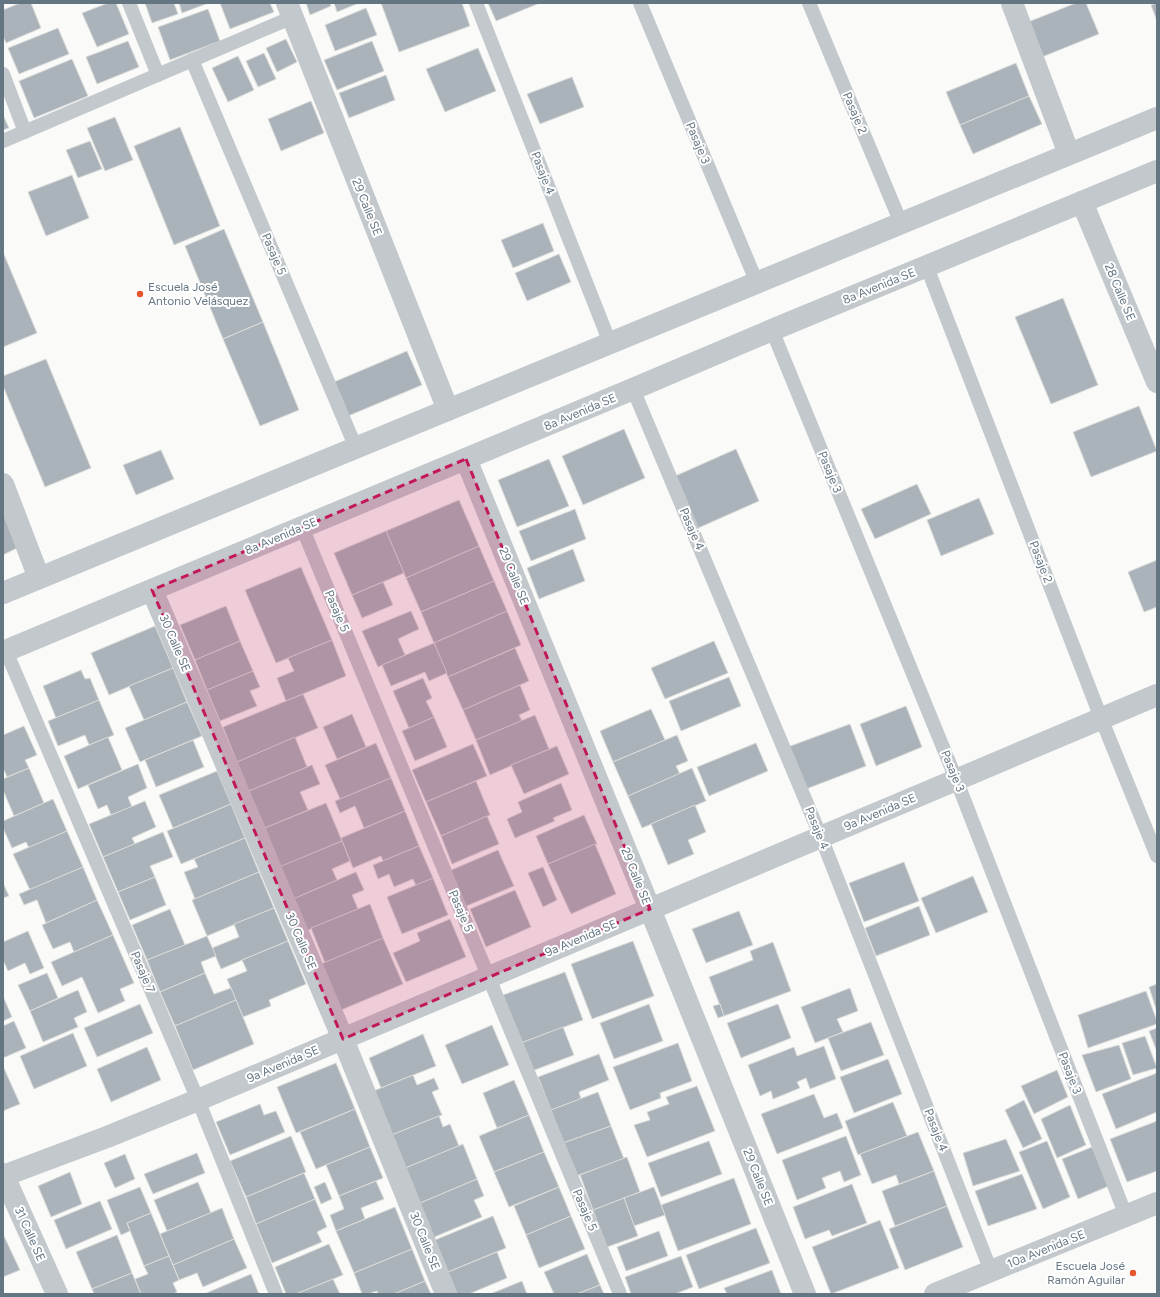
<svg xmlns="http://www.w3.org/2000/svg" width="1160" height="1297" font-family="Figtree,sans-serif">
<rect width="100%" height="100%" fill="#fafaf8"/>
<g fill="#aab3b9" stroke="#dcdcda">
<polygon points="20,3 31,3 41,28 6,43 3,36 3,10"/>
<polygon points="108,3 116,3 129,34 97,47 82,13"/>
<polygon points="145,3 174,3 178,14 152,23"/>
<polygon points="179,3 205,3 206,4 182,13"/>
<polygon points="220,3 270,3 274,12 230,29"/>
<polygon points="306,3 330,3 331,6 310,15"/>
<polygon points="334,3 359,3 337,12"/>
<polygon points="381,3 462,3 470,26 399,52"/>
<polygon points="488,3 540,3 496,21"/>
<polygon points="1076,3 1086,3 1099,34 1042,57 1028,22"/>
<polygon points="1157,3 1157,21 1151,5"/>
<polygon points="366,8 377,35 335,51 325,25"/>
<polygon points="208,9 220,41 170,60 158,27"/>
<polygon points="58,28 69,54 19,74 8,48"/>
<polygon points="286,39 297,62 277,72 266,48"/>
<polygon points="128,41 139,67 97,84 86,57"/>
<polygon points="372,41 384,71 337,90 324,60"/>
<polygon points="478,48 496,91 445,112 426,69"/>
<polygon points="264,53 276,79 258,87 246,61"/>
<polygon points="238,56 254,90 228,102 212,68"/>
<polygon points="72,59 88,96 34,118 19,81"/>
<polygon points="1016,63 1029,96 960,125 946,92"/>
<polygon points="386,75 395,100 349,118 339,93"/>
<polygon points="572,77 584,107 540,124 527,94"/>
<polygon points="1029,96 1042,124 973,154 960,125"/>
<polygon points="311,101 324,133 281,151 268,119"/>
<polygon points="3,115 9,128 3,130"/>
<polygon points="115,117 133,160 105,171 87,128"/>
<polygon points="180,127 220,226 174,245 134,146"/>
<polygon points="90,141 102,169 78,178 66,150"/>
<polygon points="72,175 89,218 46,236 28,192"/>
<polygon points="543,223 554,251 513,268 501,240"/>
<polygon points="224,229 263,322 223,339 185,246"/>
<polygon points="3,252 37,333 3,347"/>
<polygon points="559,254 571,282 527,301 515,273"/>
<polygon points="1063,298 1098,385 1051,404 1015,317"/>
<polygon points="263,322 299,410 260,426 223,339"/>
<polygon points="407,351 422,385 348,416 334,382"/>
<polygon points="46,359 91,468 45,487 3,386 3,376"/>
<polygon points="1139,406 1157,451 1091,477 1073,432"/>
<polygon points="624,429 645,478 583,505 562,456"/>
<polygon points="736,449 759,501 696,529 673,477"/>
<polygon points="161,450 174,479 136,495 123,465"/>
<polygon points="549,459 569,506 517,527 498,480"/>
<polygon points="917,484 931,514 875,539 861,509"/>
<polygon points="979,498 994,534 941,556 927,520"/>
<polygon points="459,500 479,546 406,578 386,531"/>
<polygon points="3,501 17,548 3,555"/>
<polygon points="575,509 586,539 531,561 519,531"/>
<polygon points="386,531 404,573 352,595 334,553"/>
<polygon points="479,546 494,581 421,612 406,578"/>
<polygon points="573,549 585,581 539,599 527,568"/>
<polygon points="1157,560 1157,607 1144,612 1128,572"/>
<polygon points="301,567 332,640 276,663 245,590"/>
<polygon points="494,581 507,611 434,643 421,612"/>
<polygon points="383,582 393,605 362,618 352,595"/>
<polygon points="226,606 240,641 195,660 180,625"/>
<polygon points="411,611 419,629 398,639 405,655 378,667 362,631"/>
<polygon points="507,611 521,645 448,677 434,643"/>
<polygon points="155,626 173,668 109,695 91,653"/>
<polygon points="332,640 346,676 286,701 277,678 294,671 288,658"/>
<polygon points="240,641 253,671 207,690 195,660"/>
<polygon points="714,641 728,673 665,699 651,668"/>
<polygon points="434,643 447,673 429,681 425,672 391,686 382,665"/>
<polygon points="515,648 529,681 463,710 448,677"/>
<polygon points="173,668 187,702 144,720 129,686"/>
<polygon points="81,670 85,679 90,678 99,700 56,718 43,686"/>
<polygon points="253,671 260,687 250,691 257,706 220,721 207,690"/>
<polygon points="729,677 741,706 681,731 669,701"/>
<polygon points="423,678 432,698 426,701 434,717 409,728 393,691"/>
<polygon points="520,685 530,710 519,715 522,721 476,740 463,710"/>
<polygon points="303,694 318,728 237,762 223,727"/>
<polygon points="99,700 114,735 89,745 85,735 58,746 48,721"/>
<polygon points="187,702 202,736 140,762 125,728"/>
<polygon points="906,706 922,747 876,766 860,724"/>
<polygon points="651,709 665,740 613,762 600,731"/>
<polygon points="352,714 366,747 337,759 323,727"/>
<polygon points="535,715 549,749 490,775 476,740"/>
<polygon points="434,717 447,747 415,761 402,731"/>
<polygon points="850,724 866,766 801,791 785,748"/>
<polygon points="24,726 37,755 25,760 29,768 7,777 4,770 3,770 3,735"/>
<polygon points="677,735 688,761 676,766 680,774 628,796 613,762"/>
<polygon points="108,737 122,770 78,789 64,756"/>
<polygon points="295,737 307,767 249,791 237,762"/>
<polygon points="193,740 204,767 156,787 145,760"/>
<polygon points="376,743 391,778 340,799 325,765"/>
<polygon points="756,743 768,771 709,796 697,767"/>
<polygon points="473,744 487,776 426,802 412,770"/>
<polygon points="557,746 569,774 524,794 511,765"/>
<polygon points="138,764 147,788 128,797 132,807 111,815 107,805 98,809 88,785"/>
<polygon points="312,765 320,784 300,792 308,810 265,828 249,791"/>
<polygon points="29,768 44,803 14,816 3,790 3,779"/>
<polygon points="692,768 706,801 642,828 628,796"/>
<polygon points="217,771 231,804 173,828 159,795"/>
<polygon points="391,778 405,811 364,828 355,806 340,813 335,801"/>
<polygon points="476,781 490,815 441,836 426,802"/>
<polygon points="561,783 572,810 553,818 555,821 515,838 507,819 522,812 518,802"/>
<polygon points="53,799 67,831 29,848 26,842 12,848 3,828 3,821"/>
<polygon points="145,801 156,827 132,838 135,844 103,857 89,824"/>
<polygon points="326,803 342,841 281,867 265,828"/>
<polygon points="231,804 245,838 181,864 167,831"/>
<polygon points="695,805 706,832 688,840 694,854 668,865 651,824"/>
<polygon points="405,811 419,846 383,861 381,856 353,868 341,838"/>
<polygon points="584,815 597,844 548,864 536,836"/>
<polygon points="487,816 499,844 452,864 441,836"/>
<polygon points="67,831 83,867 30,890 13,854"/>
<polygon points="163,832 173,857 150,866 155,877 118,892 103,857"/>
<polygon points="245,838 259,872 195,899 184,872 198,867 194,859"/>
<polygon points="342,841 350,861 332,869 337,880 293,899 279,867"/>
<polygon points="595,844 616,894 571,914 548,864"/>
<polygon points="419,846 433,878 416,886 413,879 394,887 389,874 378,879 373,865"/>
<polygon points="498,850 514,886 464,907 449,871"/>
<polygon points="904,862 919,901 864,922 849,883"/>
<polygon points="83,867 97,900 46,923 37,900 24,905 19,894"/>
<polygon points="543,867 557,900 543,907 528,873"/>
<polygon points="259,872 274,908 207,936 192,900"/>
<polygon points="356,872 364,890 352,895 358,909 306,931 293,899"/>
<polygon points="973,876 988,912 936,933 921,898"/>
<polygon points="155,877 166,905 130,920 118,892"/>
<polygon points="433,878 448,915 402,934 387,897"/>
<polygon points="3,883 9,896 3,898"/>
<polygon points="515,890 531,927 486,947 470,909"/>
<polygon points="97,900 113,935 74,952 70,942 53,949 42,925"/>
<polygon points="370,904 383,938 325,963 311,928"/>
<polygon points="919,906 930,935 876,956 865,928"/>
<polygon points="274,908 288,941 221,969 212,948 239,937 234,924"/>
<polygon points="170,909 185,945 147,960 132,925"/>
<polygon points="739,911 753,945 706,963 692,929"/>
<polygon points="450,919 466,957 406,982 393,953 420,941 417,933"/>
<polygon points="28,931 44,968 30,974 25,963 8,971 3,960 3,942"/>
<polygon points="113,935 134,983 120,989 125,1001 98,1013 82,977 62,986 51,962"/>
<polygon points="207,936 216,956 201,962 205,973 160,992 147,960"/>
<polygon points="383,938 403,984 341,1010 321,964"/>
<polygon points="288,941 306,984 269,1000 271,1006 243,1017 227,979 247,971 242,960"/>
<polygon points="633,941 654,996 592,1019 571,964"/>
<polygon points="773,942 791,991 724,1016 709,977 753,960 750,951"/>
<polygon points="565,972 583,1020 521,1043 503,995"/>
<polygon points="47,973 58,998 30,1011 18,985"/>
<polygon points="205,973 214,994 231,988 236,1000 175,1026 160,992"/>
<polygon points="1157,984 1157,1012 1149,987"/>
<polygon points="850,988 858,1011 837,1019 843,1032 815,1043 801,1007"/>
<polygon points="78,990 87,1012 74,1018 78,1027 43,1042 30,1011"/>
<polygon points="1146,991 1157,1021 1157,1024 1088,1048 1078,1015"/>
<polygon points="3,996 12,1017 3,1021"/>
<polygon points="236,1000 254,1044 193,1070 175,1026"/>
<polygon points="140,1004 153,1033 97,1057 84,1028"/>
<polygon points="649,1004 663,1041 614,1059 600,1023"/>
<polygon points="720,1004 724,1016 718,1018 713,1006"/>
<polygon points="778,1004 791,1038 741,1058 727,1023"/>
<polygon points="14,1021 26,1048 3,1058 3,1026"/>
<polygon points="871,1022 884,1055 841,1071 828,1038"/>
<polygon points="492,1025 509,1065 462,1084 445,1045"/>
<polygon points="563,1027 574,1055 532,1071 521,1043"/>
<polygon points="1157,1028 1157,1052 1149,1031"/>
<polygon points="73,1033 87,1066 34,1089 20,1056"/>
<polygon points="423,1034 436,1066 381,1088 369,1058"/>
<polygon points="1145,1036 1157,1068 1133,1075 1122,1043"/>
<polygon points="678,1043 692,1081 660,1093 661,1098 630,1110 613,1067"/>
<polygon points="1119,1045 1131,1079 1096,1092 1082,1055"/>
<polygon points="824,1046 836,1079 810,1089 806,1078 797,1082 800,1088 773,1099 771,1091 760,1096 748,1065 794,1047 797,1056"/>
<polygon points="147,1047 161,1080 111,1102 97,1069"/>
<polygon points="599,1054 609,1080 579,1092 581,1099 551,1110 538,1077"/>
<polygon points="888,1059 902,1094 854,1113 840,1077"/>
<polygon points="336,1063 355,1109 296,1133 277,1087"/>
<polygon points="3,1066 20,1104 3,1111"/>
<polygon points="1057,1070 1068,1097 1034,1114 1021,1086"/>
<polygon points="1157,1073 1157,1112 1116,1129 1102,1094"/>
<polygon points="413,1075 417,1085 434,1078 439,1089 432,1092 442,1115 389,1136 371,1092"/>
<polygon points="514,1080 529,1115 497,1128 483,1093"/>
<polygon points="697,1086 715,1131 647,1157 634,1125 650,1120 647,1112 669,1104 666,1097"/>
<polygon points="598,1092 611,1126 563,1143 551,1110"/>
<polygon points="814,1094 824,1118 837,1113 843,1128 777,1154 761,1114"/>
<polygon points="1024,1100 1042,1139 1023,1148 1005,1110"/>
<polygon points="893,1102 907,1136 858,1155 845,1121"/>
<polygon points="260,1104 264,1115 276,1111 285,1132 230,1155 216,1122"/>
<polygon points="1070,1105 1086,1145 1057,1158 1041,1119"/>
<polygon points="355,1109 370,1147 316,1169 300,1132"/>
<polygon points="529,1115 544,1152 494,1172 479,1136"/>
<polygon points="439,1116 443,1127 450,1124 459,1146 403,1169 389,1136"/>
<polygon points="1157,1121 1157,1171 1127,1182 1110,1139"/>
<polygon points="611,1126 624,1159 576,1176 563,1143"/>
<polygon points="918,1132 934,1171 899,1184 896,1175 872,1184 860,1154"/>
<polygon points="291,1136 306,1172 246,1197 230,1161"/>
<polygon points="846,1136 861,1175 844,1182 840,1171 822,1178 826,1188 797,1200 782,1160"/>
<polygon points="1006,1139 1020,1171 973,1186 963,1153"/>
<polygon points="709,1141 722,1174 661,1197 648,1163"/>
<polygon points="1047,1141 1070,1197 1043,1209 1019,1152"/>
<polygon points="463,1144 477,1179 418,1204 403,1169"/>
<polygon points="370,1147 383,1178 339,1196 326,1165"/>
<polygon points="1092,1147 1109,1186 1078,1199 1062,1159"/>
<polygon points="544,1152 559,1187 509,1207 494,1172"/>
<polygon points="197,1153 205,1173 153,1194 144,1174"/>
<polygon points="125,1154 135,1179 115,1188 104,1163"/>
<polygon points="627,1157 640,1192 593,1210 580,1175"/>
<polygon points="934,1171 947,1206 895,1226 882,1191"/>
<polygon points="70,1172 82,1204 51,1217 38,1186"/>
<polygon points="304,1173 315,1199 256,1224 246,1197"/>
<polygon points="1022,1174 1037,1209 988,1226 975,1191"/>
<polygon points="734,1178 751,1224 678,1251 661,1205"/>
<polygon points="477,1179 484,1196 474,1200 482,1217 432,1238 418,1204"/>
<polygon points="376,1181 384,1199 361,1208 365,1219 336,1231 330,1215 344,1209 339,1196"/>
<polygon points="198,1182 211,1213 167,1231 154,1200"/>
<polygon points="325,1182 332,1199 321,1204 314,1187"/>
<polygon points="852,1184 867,1223 832,1236 829,1230 805,1239 793,1207"/>
<polygon points="140,1187 151,1213 127,1223 130,1231 121,1235 107,1200"/>
<polygon points="559,1187 571,1216 526,1235 514,1206"/>
<polygon points="654,1187 665,1215 634,1226 624,1198"/>
<polygon points="624,1198 638,1236 607,1247 593,1210"/>
<polygon points="315,1199 327,1227 317,1232 322,1242 272,1263 256,1224"/>
<polygon points="100,1201 112,1229 66,1249 54,1220"/>
<polygon points="947,1206 963,1247 905,1270 889,1229"/>
<polygon points="395,1207 412,1249 354,1273 336,1231"/>
<polygon points="222,1208 234,1239 173,1265 160,1234"/>
<polygon points="151,1213 169,1256 144,1266 127,1223"/>
<polygon points="493,1216 506,1248 448,1272 435,1240"/>
<polygon points="571,1216 585,1249 539,1268 526,1235"/>
<polygon points="880,1220 899,1268 831,1294 812,1247"/>
<polygon points="756,1228 770,1263 699,1289 686,1255"/>
<polygon points="659,1231 668,1256 626,1271 617,1247"/>
<polygon points="3,1234 20,1270 3,1277"/>
<polygon points="117,1235 132,1273 92,1289 76,1252"/>
<polygon points="234,1239 247,1268 203,1287 197,1273 179,1280 173,1265"/>
<polygon points="329,1244 343,1275 296,1294 286,1294 275,1267"/>
<polygon points="412,1249 425,1281 394,1294 378,1294 377,1291 368,1294 362,1294 354,1273"/>
<polygon points="497,1252 507,1278 469,1294 457,1294 448,1272"/>
<polygon points="587,1254 600,1285 577,1294 554,1294 544,1272"/>
<polygon points="169,1256 179,1280 173,1283 177,1292 173,1294 141,1294 135,1279 148,1274 144,1266"/>
<polygon points="681,1256 693,1287 675,1294 631,1294 625,1277"/>
<polygon points="772,1270 781,1294 727,1294 724,1288"/>
<polygon points="132,1273 141,1294 94,1294 92,1289"/>
<polygon points="251,1274 259,1294 204,1294"/>
<polygon points="333,1279 340,1294 296,1294"/>
<polygon points="425,1281 431,1294 394,1294"/>
<polygon points="522,1281 527,1294 490,1294"/>
<polygon points="600,1285 604,1294 577,1294"/>
</g>
<g fill="none" stroke-linecap="round" stroke-linejoin="round">
<g stroke="#c3c8cc" stroke-width="14">
<polyline points="129,3 158,75"/>
<polyline points="476,3 610,343"/>
<polyline points="640,3 757,283"/>
<polyline points="809,3 901,223"/>
<polyline points="192,60 356,448"/>
<polyline points="3,74 25,132"/>
<polyline points="3,141 293,17"/>
<polyline points="927,267 1101,718 1157,856"/>
<polyline points="772,330 956,779 1126,1216"/>
<polyline points="633,389 821,837 991,1271"/>
<polyline points="302,527 620,1294"/>
<polyline points="6,651 198,1100 276,1294"/>
</g>
<g stroke="#c3c8cc" stroke-width="22">
<polyline points="287,3 448,410"/>
<polyline points="1012,3 1069,154"/>
<polyline points="1082,202 1157,382"/>
<polyline points="466,459 650,909 805,1294"/>
<polyline points="3,484 39,578"/>
<polyline points="152,590 343,1039 446,1294"/>
<polyline points="3,1174 57,1294"/>
<polyline points="3,1176 107,1137 198,1100 1157,695"/>
<polyline points="935,1294 1157,1203"/>
</g>
<g stroke="#c3c8cc" stroke-width="22">
<polyline points="3,593 1157,118"/>
<polyline points="3,652 633,389 772,330 1157,171"/>
</g>
</g>
<path fill="#c2185b" fill-opacity="0.2" stroke="#c2185b" stroke-width="3" stroke-dasharray="8 5" stroke-linejoin="round" d="M466 459 650 909 343 1039 152 590Z"/>
<g fill="#e4572e" stroke="#fff" stroke-width="1.5">
<circle cx="140" cy="294" r="4"/>
<circle cx="1133" cy="1273" r="4"/>
</g>
<g text-anchor="middle" dominant-baseline="central" stroke-width="4" stroke-linejoin="round" paint-order="stroke">
<g font-size="12" fill="#657683" stroke="#fff">
<text transform="translate(855 113) rotate(67)">Pasaje 2</text>
<text transform="translate(698 143) rotate(67)">Pasaje 3</text>
<text transform="translate(543 173) rotate(69)">Pasaje 4</text>
<text transform="translate(367 207) rotate(68)">29 Calle SE</text>
<text transform="translate(274 254) rotate(67)">Pasaje 5</text>
<text transform="translate(879 286) rotate(-22)">8a Avenida SE</text>
<text transform="translate(1120 292) rotate(67)">28 Calle SE</text>
<text transform="translate(580 412) rotate(-23)">8a Avenida SE</text>
<text transform="translate(830 472) rotate(68)">Pasaje 3</text>
<text transform="translate(692 529) rotate(67)">Pasaje 4</text>
<text transform="translate(281 536) rotate(-23)">8a Avenida SE</text>
<text transform="translate(1041 562) rotate(69)">Pasaje 2</text>
<text transform="translate(514 576) rotate(68)">29 Calle SE</text>
<text transform="translate(337 611) rotate(67)">Pasaje 5</text>
<text transform="translate(175 643) rotate(67)">30 Calle SE</text>
<text transform="translate(953 771) rotate(68)">Pasaje 3</text>
<text transform="translate(880 812) rotate(-23)">9a Avenida SE</text>
<text transform="translate(817 828) rotate(68)">Pasaje 4</text>
<text transform="translate(636 876) rotate(68)">29 Calle SE</text>
<text transform="translate(461 911) rotate(67)">Pasaje 5</text>
<text transform="translate(581 938) rotate(-23)">9a Avenida SE</text>
<text transform="translate(301 941) rotate(67)">30 Calle SE</text>
<text transform="translate(143 972) rotate(67)">Pasaje 7</text>
<text transform="translate(283 1064) rotate(-23)">9a Avenida SE</text>
<text transform="translate(1070 1073) rotate(69)">Pasaje 3</text>
<text transform="translate(936 1130) rotate(69)">Pasaje 4</text>
<text transform="translate(758 1177) rotate(68)">29 Calle SE</text>
<text transform="translate(585 1210) rotate(67)">Pasaje 5</text>
<text transform="translate(30 1234) rotate(66)">31 Calle SE</text>
<text transform="translate(425 1241) rotate(68)">30 Calle SE</text>
<text transform="translate(1046 1249) rotate(-22)">10a Avenida SE</text>
</g>
<g font-size="12" fill="#657683" stroke="#fff" text-anchor="start">
<text x="148" y="287">Escuela José<tspan x="148" dy="14">Antonio Velásquez</tspan></text>
<text x="1125" y="1266" text-anchor="end">Escuela José<tspan x="1125" dy="14">Ramón Aguilar</tspan></text>
</g>
</g>
<rect width="1160" height="1297" fill="none" stroke="#657683" stroke-width="8"/>
</svg>
